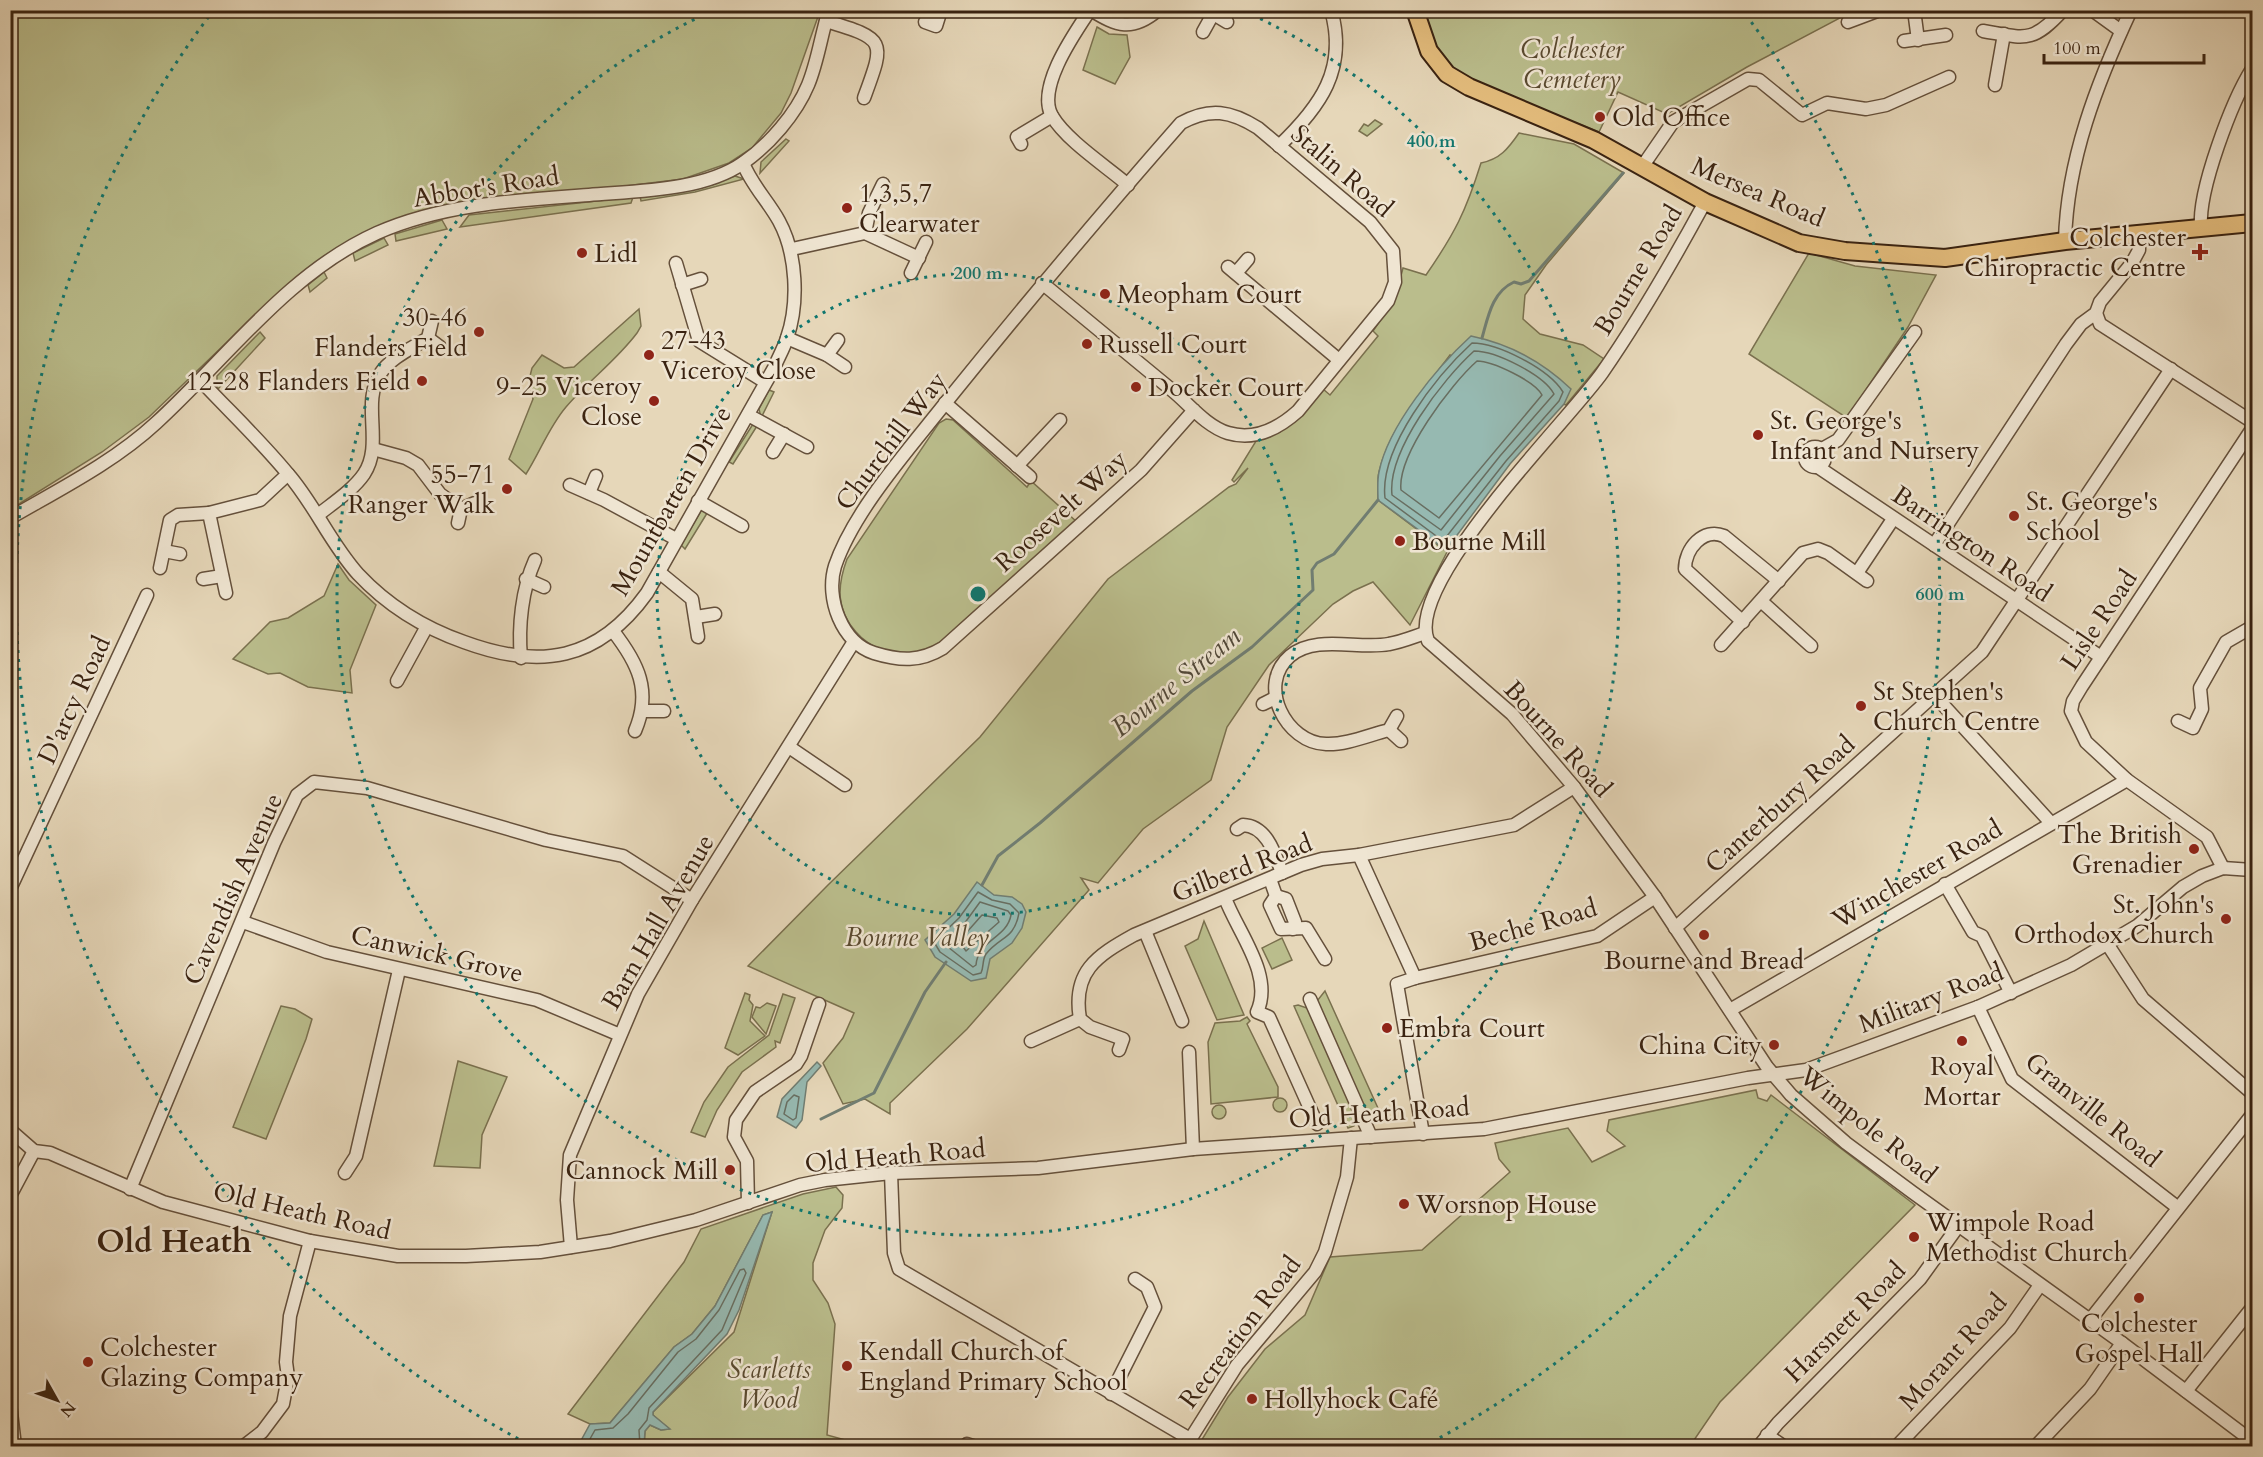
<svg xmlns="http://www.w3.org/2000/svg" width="2263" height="1457" font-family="Cardo,serif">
<rect width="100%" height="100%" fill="#e6d7b9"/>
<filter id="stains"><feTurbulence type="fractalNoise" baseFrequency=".00333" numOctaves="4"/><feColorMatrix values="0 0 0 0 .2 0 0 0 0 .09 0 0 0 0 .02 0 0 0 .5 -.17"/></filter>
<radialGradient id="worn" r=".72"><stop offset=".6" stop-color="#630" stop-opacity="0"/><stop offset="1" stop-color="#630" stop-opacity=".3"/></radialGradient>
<g fill="#babd8c" stroke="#7a704e" stroke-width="1.5">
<path d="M1837 10 1840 18 1747 67 1667 114 1618 92 1599 132C1561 115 1469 89 1444 61 1432 47 1428 28 1423 11Z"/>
<polygon points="11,11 820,11 791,93 781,113 752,148 729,163 683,179 453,207 324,258 274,297 149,417 102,452 11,509"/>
<polygon points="1097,27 1109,34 1127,35 1130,57 1115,84 1083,70"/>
<polygon points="1375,120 1382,124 1367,136 1359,131 1364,124 1368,126"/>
<path d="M1519 133 1574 144 1624 173 1546 265 1525 295 1523 319 1540 334 1583 345 1604 359 1566 405 1450 355C1424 390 1389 428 1379 472 1377 480 1378 491 1378 500L1447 552 1410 625 1373 582 1353 591 1333 604 1269 665 1227 727 1211 780 1143 829 1098 883 1081 878 1089 890 967 1029 890 1103V1114L865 1099 843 1104 823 1063 843 1038 854 1013 748 966 828 885 980 737 1108 579 1229 487 1236 484 1248 468 1234 482 1232 480 1256 441 1280 432 1323 389 1330 395 1378 336 1373 331 1395 299 1403 268 1426 275C1455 233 1466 211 1481 163 1500 159 1508 149 1519 133Z"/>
<polygon points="786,139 789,141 760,173 761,162"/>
<polygon points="735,176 744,179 695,192 641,201 640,196 706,186"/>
<polygon points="633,197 631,203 460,227 469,215"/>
<polygon points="442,220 447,229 396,241 395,234"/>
<polygon points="384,238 388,245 355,261 353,253"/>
<polygon points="1809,253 1855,266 1936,275 1908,327 1847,418 1749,354"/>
<polygon points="324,272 327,278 310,292 308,285"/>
<path d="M639 309 641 326 637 333C616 361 588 381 566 407 549 427 540 452 526 474L509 459 533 399 529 380 532 368 542 355 564 368 574 367Z"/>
<polygon points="260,332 265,338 217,390 217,376"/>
<polygon points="769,390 774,392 761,418 759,409"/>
<path d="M946 419 953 420 1027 487 1031 481 1077 522C1048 549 949 647 918 653 896 657 870 649 856 632 836 610 837 586 847 559L939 423Z"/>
<polygon points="753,424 757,426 733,464 729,462"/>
<polygon points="702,509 709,510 685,549 681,545"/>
<polygon points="338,564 349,580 376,605 350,670 352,693 308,687 280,673 268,674 233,659 270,622 288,618 324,596"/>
<polygon points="1204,921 1244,1015 1217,1020 1185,946 1198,939"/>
<polygon points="1282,938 1292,960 1272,969 1262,948"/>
<polygon points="1325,991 1382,1117 1376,1119 1363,1112 1317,1001"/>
<polygon points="745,993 750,995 749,1000 753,1005 750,1021 765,1036 738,1055 725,1048"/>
<polygon points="783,994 795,998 780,1043 775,1041 776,1047 742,1072 717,1110 705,1137 691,1132 704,1102 728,1067 769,1035"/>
<polygon points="767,1003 776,1006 766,1034 752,1017 756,1007 760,1008"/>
<polygon points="1298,1005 1310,1009 1359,1116 1354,1126 1348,1128 1294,1006"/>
<polygon points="281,1006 295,1009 312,1019 306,1039 266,1139 233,1127"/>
<polygon points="1247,1017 1250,1021 1247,1024 1278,1087 1278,1097 1211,1104 1208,1042 1215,1023 1240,1021"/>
<polygon points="458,1061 507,1077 482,1135 480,1168 434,1166"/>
<polygon points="1756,1090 1758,1098 1767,1101 1771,1095 1915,1205 1720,1402 1690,1446 1198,1446 1228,1397 1265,1349 1305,1315 1330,1257 1422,1250 1510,1172 1499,1159 1495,1143 1568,1128 1592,1162 1625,1146 1607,1131 1609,1120"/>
<circle cx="1280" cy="1105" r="7"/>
<circle cx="1219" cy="1112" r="7"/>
<polygon points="836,1187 843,1195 842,1208 825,1230 813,1263 813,1280 828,1303 835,1324 827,1435 867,1446 644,1446 645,1431 650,1425 661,1430 669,1429 653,1415 653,1412 734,1332 772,1212 763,1215 715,1306 692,1334 674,1347 610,1423 590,1424 568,1414 684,1262 701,1229 803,1194"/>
</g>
<g fill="#96b9b1" stroke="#717d71" stroke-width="1.5">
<path d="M1471 336C1510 344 1542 361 1571 389L1564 404 1510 464 1446 550 1378 500C1378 491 1377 481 1379 472 1388 426 1437 367 1471 336Z"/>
<polygon points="977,882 994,895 1012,897 1022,904 1026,912 1022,928 1012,943 990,959 986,978 971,981 935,957 925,940 954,914"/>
<polygon points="817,1062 821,1066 807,1082 802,1120 796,1128 777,1117 782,1099"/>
<polygon points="772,1212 739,1310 727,1334 653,1412 653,1415 670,1429 661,1430 650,1425 645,1431 644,1446 612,1446 610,1441 604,1441 602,1446 578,1446 590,1424 610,1423 674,1347 692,1334 715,1306 763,1215"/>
</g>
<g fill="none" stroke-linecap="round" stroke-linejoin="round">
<g stroke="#686e61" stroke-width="1.5">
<path d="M1472 343C1498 343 1549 369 1563 392L1559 401 1506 461 1443 541 1385 498C1379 448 1437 375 1472 343Z"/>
<path d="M1474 351C1496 351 1544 375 1554 394L1500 456 1441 530 1392 495C1387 451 1443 379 1474 351Z"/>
<path d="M1477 361C1492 361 1535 381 1542 395L1439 518 1401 490C1397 455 1451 384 1477 361Z"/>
<path d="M978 892 992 900 1010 904 1019 913C1014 940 1000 936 986 954 982 960 984 967 981 973L973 975 940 952 934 942 959 918Z"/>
<path d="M980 902 1008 911 1011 915C1007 938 978 940 976 965L973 967 943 943 964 924Z"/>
<polygon points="982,915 997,918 999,922 966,951 959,941"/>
<polygon points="794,1095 799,1097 796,1118 793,1120 784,1114 787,1102"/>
<polyline points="586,1446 595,1430 613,1428 628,1414 678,1352 696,1339 719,1310 740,1270 744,1269 746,1273 722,1330 649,1408 647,1420 639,1430 640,1446"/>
</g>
<g stroke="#717d71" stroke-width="3">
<path d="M1482 338C1488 317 1492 292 1514 282L1521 284 1529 281 1623 173"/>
<polyline points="982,885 998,856 1040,823 1192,691 1252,647 1313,590 1312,570 1317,563 1334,554 1378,500"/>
<polyline points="821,1119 874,1093 925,992 946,962"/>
</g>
<defs>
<g id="minor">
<path d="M1090 10C1074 34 1036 88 1052 116 1067 141 1106 166 1128 185"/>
<path d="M1091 10C1117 26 1132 32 1158 10"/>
<polyline points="1207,10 1227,22"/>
<polyline points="1914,10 1918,40"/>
<polyline points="2092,10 2121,31"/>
<path d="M826 21C887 39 885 41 864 98"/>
<polyline points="925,22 936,26 941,10"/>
<polyline points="1848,22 1880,10"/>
<path d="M1983 31C2025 38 2032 44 2063 10"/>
<polyline points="1203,32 1213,14"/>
<polyline points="1904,41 1946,35"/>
<polyline points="1995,85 2004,34"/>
<polyline points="1021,144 1017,137 1052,116"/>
<path d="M1279 146C1320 107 1348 69 1331 10"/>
<polyline points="1642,167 1673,122 1748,79 1759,80 1802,115 1827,103 1866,109 1886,105 1949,77"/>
<path d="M1705 202C1673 261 1640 318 1602 373 1568 421 1404 583 1428 641L1512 714 1574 787 1655 897 1767 1067 1791 1095 1846 1143 1912 1192 2122 1343 2252 1441"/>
<path d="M2201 227C2198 190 2232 101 2252 69"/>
<polyline points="865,233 869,213 883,184"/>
<path d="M2065 241C2067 160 2097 83 2131 10"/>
<polyline points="792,249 865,233 919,258"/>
<polyline points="676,263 699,341 765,382"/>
<polyline points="1228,267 1339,360"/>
<polyline points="911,273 926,242"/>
<polyline points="1236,273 1248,259"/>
<path d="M1042 283C1086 319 1129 355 1173 391 1190 405 1206 426 1228 433 1255 441 1278 429 1298 411L1388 301 1395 282 1393 251 1370 222 1258 128C1231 111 1210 107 1181 123 1101 214 1023 307 947 401 910 448 854 510 835 566 825 598 842 643 874 653 900 661 920 662 943 648L1141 470 1194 410"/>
<polyline points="682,285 701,279"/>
<polyline points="2096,313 2100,324 2251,421 2252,425"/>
<polyline points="428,338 440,347"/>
<polyline points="787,338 827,355 845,367"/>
<polyline points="827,355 838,340"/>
<path d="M201 381C230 412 261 441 288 474 315 505 330 543 358 574 388 606 424 628 464 642 540 670 598 661 647 593L774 368C778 358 784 348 787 338 799 303 797 254 779 221 768 201 751 184 743 163"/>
<polyline points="945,403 1030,477"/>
<polyline points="748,415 807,447"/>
<circle cx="1815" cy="457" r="10"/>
<polyline points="373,449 406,458 418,465 440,494 461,509 475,503"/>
<polyline points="1822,449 1838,440 1915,332"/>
<polyline points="773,452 784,434"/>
<polyline points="1017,466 1060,420"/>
<polyline points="1818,467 2101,657"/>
<polyline points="570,485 604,500 676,539"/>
<polyline points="589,493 596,476"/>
<polyline points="698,501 742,526"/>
<path d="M318 515C333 503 353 490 364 474 384 444 361 404 380 374 390 358 412 348 428 338L432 321"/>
<path d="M10 518C60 489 114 462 156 423 227 358 288 273 377 233 442 204 518 200 589 195 636 191 703 191 743 163 769 145 796 114 808 85 818 61 821 35 829 10"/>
<polyline points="458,523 461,509"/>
<polyline points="1934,545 2066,344 2081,324 2096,313 2100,302 2132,263 2139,250 2139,235"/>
<polyline points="164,551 180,554"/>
<polyline points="160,568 170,520 178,515 209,513"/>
<polyline points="659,572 692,599 698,637"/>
<polyline points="1857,573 1893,519"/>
<polyline points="203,579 222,576"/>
<polyline points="526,579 544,587"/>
<polyline points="226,593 209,513 260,500 288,474"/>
<polyline points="1761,601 1811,646"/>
<polyline points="696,617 715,614"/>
<path d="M1743 622 1685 569C1685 549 1703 527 1724 536L1779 581"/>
<path d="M613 631C638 663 652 691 635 731"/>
<polyline points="1721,645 1803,553 1818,549 1828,553 1867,581"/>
<path d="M521 658C518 626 522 589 535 560"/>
<polyline points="397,681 426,628"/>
<polyline points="1935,696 2051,823"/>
<polyline points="1263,704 1275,698"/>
<polyline points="644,711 664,711"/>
<path d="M1397 716 1389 730C1369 735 1346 745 1326 744 1286 743 1256 685 1290 656 1316 634 1359 650 1389 644 1401 642 1413 637 1425 633"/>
<polyline points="2178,721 2193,728 2202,709 2200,688 2226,642 2252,627"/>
<polyline points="1389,730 1401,741"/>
<polyline points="789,747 845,785"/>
<path d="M1237 829 1243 825C1267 826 1275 854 1282 873"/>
<polyline points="1359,855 1415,978 1397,984 1423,1134"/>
<polyline points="2223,868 2207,837 2127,780 2086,742 2071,711 2073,701 2082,686 2252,429"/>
<polyline points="1270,879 1276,896 1270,905 1281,929 1306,928 1325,959"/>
<polyline points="1945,884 1973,932 1982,936 2011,993"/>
<polyline points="10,889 147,595"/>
<polyline points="1276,896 1286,899 1295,922 1293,929"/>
<path d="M1225 898C1238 933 1274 975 1257 1012L1269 1017 1317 1124"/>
<polyline points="243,922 327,952 537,1000 620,1035"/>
<polyline points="1675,928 1982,652 2171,369"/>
<polyline points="1145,931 1182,1021"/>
<polyline points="2108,945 2143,999 2252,1093"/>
<polyline points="1415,978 1597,936 1655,897"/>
<polyline points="1310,999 1371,1137"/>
<polyline points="1978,1007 2012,1079 2177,1207"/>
<polyline points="1730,1010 2127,780"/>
<polyline points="1031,1041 1080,1019"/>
<path d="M1119 1050 1123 1039 1090 1027 1080 1019C1072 972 1096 956 1134 935L1301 865 1322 859 1359 855 1514 825 1574 787"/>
<polyline points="1189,1052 1193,1149"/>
<polyline points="10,1130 34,1151 50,1153 163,1202 310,1241 398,1256 466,1256 540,1252 610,1241 696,1220 800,1185 825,1180 891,1173 1038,1168 1193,1149 1484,1129 1748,1078 1806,1070 1978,1007 2071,965 2137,926 2183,887 2202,876 2223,868 2252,870"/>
<polyline points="345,1173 356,1156 399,970"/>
<polyline points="891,1173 894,1253 899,1269 1190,1439"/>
<polyline points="130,1189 274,843 297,795 314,782 367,788 546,840 623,856 692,900"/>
<polyline points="10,1196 34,1151"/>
<polyline points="748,1203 747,1161 734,1137 736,1120 755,1092 796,1064 801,1056 819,1004"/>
<polyline points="571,1247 567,1200 570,1155 638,994 692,900 853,643"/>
<polyline points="2090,1320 2252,1115"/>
<polyline points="2186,1391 2252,1308"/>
<polyline points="1111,1394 1155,1307 1147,1287 1135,1279"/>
<polyline points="10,1404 15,1446"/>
<polyline points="1767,1435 1783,1446"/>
<polyline points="967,1444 973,1446"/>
<polyline points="244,1446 262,1432 283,1404 288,1377 286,1362 290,1316 310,1241"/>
<polyline points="1186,1446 1237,1365 1315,1272 1325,1252 1347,1177 1351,1138"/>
<polyline points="1759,1446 1778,1423 1920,1279 1959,1225"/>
<polyline points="1897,1446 2010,1328 2040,1285"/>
<polyline points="2036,1446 2090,1389 2122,1343"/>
</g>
<polyline id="major" points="1415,10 1429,51 1447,74 1469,87 1594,140 1705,202 1799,243 1845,251 1945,258 2065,241 2252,223"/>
</defs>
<use href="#minor" stroke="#65503b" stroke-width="15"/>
<use href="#major" stroke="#3a2311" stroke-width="20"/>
<use href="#minor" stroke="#efe5d2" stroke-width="12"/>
<use href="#major" stroke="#e3bc7c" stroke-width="16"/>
</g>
<g fill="none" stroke="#0f766e" stroke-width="3" stroke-dasharray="3 6">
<circle cx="978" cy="594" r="321"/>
<path d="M1244 11A641 641 0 1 1 712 11"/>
<path d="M526 1443A962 962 0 0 1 210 15M1746 15A962 962 0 0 1 1430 1443"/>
</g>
<g fill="#8f2418" stroke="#efe5d2" stroke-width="2">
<circle cx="1600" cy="117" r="6"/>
<circle cx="847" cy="208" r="6"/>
<path d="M2197 243h6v6h6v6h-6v6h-6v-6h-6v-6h6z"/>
<circle cx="582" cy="253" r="6"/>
<circle cx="1105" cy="294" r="6"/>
<circle cx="479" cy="332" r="6"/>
<circle cx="1087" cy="344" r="6"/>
<circle cx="649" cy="355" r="6"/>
<circle cx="422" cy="381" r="6"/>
<circle cx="1136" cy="387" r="6"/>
<circle cx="654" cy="401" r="6"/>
<circle cx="1758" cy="435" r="6"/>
<circle cx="507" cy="489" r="6"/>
<circle cx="2014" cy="516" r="6"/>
<circle cx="1400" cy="541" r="6"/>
<circle cx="1861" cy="706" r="6"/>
<circle cx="2194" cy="849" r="6"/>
<circle cx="2226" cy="919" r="6"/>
<circle cx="1704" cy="935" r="6"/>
<circle cx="1387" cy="1028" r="6"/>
<circle cx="1962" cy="1041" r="6"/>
<circle cx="1774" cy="1045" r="6"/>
<circle cx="730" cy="1170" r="6"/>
<circle cx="1404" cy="1204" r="6"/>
<circle cx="1914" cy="1237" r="6"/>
<circle cx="2139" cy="1298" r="6"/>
<circle cx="88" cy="1362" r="6"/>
<circle cx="847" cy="1366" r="6"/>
<circle cx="1252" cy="1399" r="6"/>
</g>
<g text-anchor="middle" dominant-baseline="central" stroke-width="5" stroke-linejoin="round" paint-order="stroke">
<g font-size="26" font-style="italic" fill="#5a4a30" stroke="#efe5d2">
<text x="1572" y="49">Colchester<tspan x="1572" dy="30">Cemetery</tspan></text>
<text x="917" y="937">Bourne Valley</text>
<text x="769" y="1369">Scarletts<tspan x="769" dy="30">Wood</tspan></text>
</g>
<g font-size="26" fill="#3a2311" stroke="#efe5d2" text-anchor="start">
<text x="1612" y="117">Old Office</text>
<text x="859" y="193">1,3,5,7<tspan x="859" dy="30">Clearwater</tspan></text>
<text x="2186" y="237" text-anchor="end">Colchester<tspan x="2186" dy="30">Chiropractic Centre</tspan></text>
<text x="594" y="253">Lidl</text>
<text x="1117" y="294">Meopham Court</text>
<text x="467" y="317" text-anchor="end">30-46<tspan x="467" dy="30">Flanders Field</tspan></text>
<text x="661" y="340">27-43<tspan x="661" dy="30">Viceroy Close</tspan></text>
<text x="1099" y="344">Russell Court</text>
<text x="410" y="381" text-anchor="end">12-28 Flanders Field</text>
<text x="642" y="386" text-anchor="end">9-25 Viceroy<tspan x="642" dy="30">Close</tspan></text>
<text x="1148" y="387">Docker Court</text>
<text x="1770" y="420">St. George's<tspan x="1770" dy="30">Infant and Nursery</tspan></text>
<text x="495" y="474" text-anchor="end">55-71<tspan x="495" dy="30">Ranger Walk</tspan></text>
<text x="2026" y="501">St. George's<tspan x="2026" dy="30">School</tspan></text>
<text x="1412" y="541">Bourne Mill</text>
<text x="1873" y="691">St Stephen's<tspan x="1873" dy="30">Church Centre</tspan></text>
<text x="2182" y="834" text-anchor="end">The British<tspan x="2182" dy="30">Grenadier</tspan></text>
<text x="2214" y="904" text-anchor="end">St. John's<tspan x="2214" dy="30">Orthodox Church</tspan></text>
<text x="1704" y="960" text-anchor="middle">Bourne and Bread</text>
<text x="1399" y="1028">Embra Court</text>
<text x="1762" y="1045" text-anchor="end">China City</text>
<text x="1962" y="1066" text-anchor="middle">Royal<tspan x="1962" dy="30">Mortar</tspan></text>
<text x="718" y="1170" text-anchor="end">Cannock Mill</text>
<text x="1416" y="1204">Worsnop House</text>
<text x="1926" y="1222">Wimpole Road<tspan x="1926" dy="30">Methodist Church</tspan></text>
<text x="2139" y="1323" text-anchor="middle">Colchester<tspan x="2139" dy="30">Gospel Hall</tspan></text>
<text x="100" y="1347">Colchester<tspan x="100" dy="30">Glazing Company</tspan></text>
<text x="859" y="1351">Kendall Church of<tspan x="859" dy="30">England Primary School</tspan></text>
<text x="1264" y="1399">Hollyhock Café</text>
</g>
<g font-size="26" fill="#3a2311" stroke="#efe5d2">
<text transform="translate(1342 171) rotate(41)">Stalin Road</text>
<text transform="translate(486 187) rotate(-9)">Abbot's Road</text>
<text transform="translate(1758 192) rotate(23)">Mersea Road</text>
<text transform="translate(1638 270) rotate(-59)">Bourne Road</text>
<text transform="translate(891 441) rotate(-53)">Churchill Way</text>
<text transform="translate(671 501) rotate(-60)">Mountbatten Drive</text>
<text transform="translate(1061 511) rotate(-42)">Roosevelt Way</text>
<text transform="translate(1972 544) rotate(34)">Barrington Road</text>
<text transform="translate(2099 620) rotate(-56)">Lisle Road</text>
<text transform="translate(74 700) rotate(-65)">D'arcy Road</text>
<text transform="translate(1558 739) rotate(48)">Bourne Road</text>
<text transform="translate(1780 804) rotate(-42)">Canterbury Road</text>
<text transform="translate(1242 868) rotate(-21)">Gilberd Road</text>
<text transform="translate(1917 874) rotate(-30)">Winchester Road</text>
<text transform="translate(233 889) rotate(-66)">Cavendish Avenue</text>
<text transform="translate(658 922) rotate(-60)">Barn Hall Avenue</text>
<text transform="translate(1533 925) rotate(-16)">Beche Road</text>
<text transform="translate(437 954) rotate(13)">Canwick Grove</text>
<text transform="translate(1931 998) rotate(-21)">Military Road</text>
<text transform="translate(2093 1110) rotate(39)">Granville Road</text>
<text transform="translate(1379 1113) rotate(-4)">Old Heath Road</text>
<text transform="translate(1868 1125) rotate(39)">Wimpole Road</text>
<text transform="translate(895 1156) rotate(-5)">Old Heath Road</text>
<text transform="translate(302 1211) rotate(13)">Old Heath Road</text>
<text transform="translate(1845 1322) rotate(-45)">Harsnett Road</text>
<text transform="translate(1240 1332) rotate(-53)">Recreation Road</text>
<text transform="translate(1953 1352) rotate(-48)">Morant Road</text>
</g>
<g font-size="27" font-style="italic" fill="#514839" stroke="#efe5d2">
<text transform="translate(1176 682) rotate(-39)">Bourne Stream</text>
</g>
<g font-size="32" font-weight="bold" fill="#3a2311" stroke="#efe5d2">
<text x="174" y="1242">Old Heath</text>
</g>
</g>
<circle cx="978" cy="594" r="9" fill="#0f766e" stroke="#efe5d2" stroke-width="3"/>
<g font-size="18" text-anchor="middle" font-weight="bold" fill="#0f766e" stroke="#efe5d2" stroke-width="5" stroke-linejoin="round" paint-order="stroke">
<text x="1431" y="147">400 m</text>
<text x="978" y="279">200 m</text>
<text x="1940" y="600">600 m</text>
</g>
<rect width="2263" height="1457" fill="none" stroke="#e6d7b9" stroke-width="36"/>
<rect x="12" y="12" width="2239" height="1433" fill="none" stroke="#3a2311" stroke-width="3"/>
<rect x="18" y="18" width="2227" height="1421" fill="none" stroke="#3a2311" stroke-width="1.5"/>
<g transform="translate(57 1400) rotate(130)" stroke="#efe5d2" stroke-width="4.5" paint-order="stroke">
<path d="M0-4.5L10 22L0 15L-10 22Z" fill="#3a2311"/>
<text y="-9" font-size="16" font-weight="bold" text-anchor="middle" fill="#3a2311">N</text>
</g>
<path d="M2044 54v9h160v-9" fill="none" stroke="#3a2311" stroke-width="3"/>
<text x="2053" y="54" font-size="18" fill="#3a2311" stroke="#efe5d2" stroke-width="4.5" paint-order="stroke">100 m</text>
<rect width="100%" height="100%" filter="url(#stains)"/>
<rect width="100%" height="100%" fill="url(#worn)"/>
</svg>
